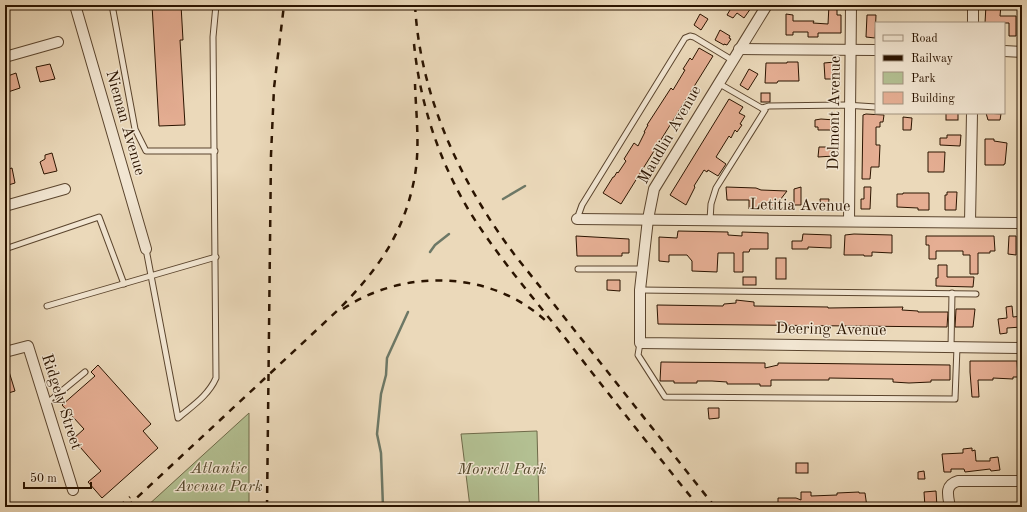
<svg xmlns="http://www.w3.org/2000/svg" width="1027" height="512" font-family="'Old Standard TT',serif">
<rect width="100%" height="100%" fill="#ebd9ba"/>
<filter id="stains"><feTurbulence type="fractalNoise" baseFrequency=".005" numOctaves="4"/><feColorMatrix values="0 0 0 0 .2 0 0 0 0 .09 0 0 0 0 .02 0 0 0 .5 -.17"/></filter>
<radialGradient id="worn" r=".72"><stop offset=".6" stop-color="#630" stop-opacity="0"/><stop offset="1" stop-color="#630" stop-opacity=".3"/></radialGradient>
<g fill="#b3c092" stroke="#6f6a49">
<polygon points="249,413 249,507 146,507"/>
<polygon points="537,431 539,507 470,507 461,434"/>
</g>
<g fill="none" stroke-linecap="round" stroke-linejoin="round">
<g stroke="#6d7866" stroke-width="2.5">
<polyline points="503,199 525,186"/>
<polyline points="430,252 435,245 449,234"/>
<polyline points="383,507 381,453 377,434 381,394 386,375 387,358 408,312"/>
</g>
</g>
<g fill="#e5ae93" stroke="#2b1400">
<polygon points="152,5 181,5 183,40 180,40 185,125 159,126"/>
<polygon points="733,5 745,5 751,8 744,18 737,13 733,18 727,15"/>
<polygon points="829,5 837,5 837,15 841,15 841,33 818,33 818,37 808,37 808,32 793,32 793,35 786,35 786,14 793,15 793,21 814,21 813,23 828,24"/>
<polygon points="986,5 1001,5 1000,16 1016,16 1016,36 1009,36 1009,23 985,23"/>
<polygon points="700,14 708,19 701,30 694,25"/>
<polygon points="867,15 876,15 875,38 866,37"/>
<polygon points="720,30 730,36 729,38 731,39 727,45 724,44 724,45 715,40"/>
<polygon points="699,48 713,56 621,204 603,193 613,177 614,177 617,172 618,173 626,161 624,159 634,143 638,146 645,132 644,132 648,125 647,125 671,88 673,90 685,70 683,69 690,58 692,60"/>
<polygon points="787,62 798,62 799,81 778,81 777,83 765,83 766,63 787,63"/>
<polygon points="835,62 835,77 832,77 832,79 825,79 824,63"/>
<polygon points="50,64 55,79 40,82 36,67"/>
<polygon points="749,69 758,74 748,90 740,85"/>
<polygon points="16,73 20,88 5,93 5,77"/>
<rect x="761" y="93" width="9" height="9"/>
<polygon points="729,99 743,107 739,113 745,116 740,124 742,125 737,132 735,130 731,138 729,136 716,157 726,164 718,176 708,170 707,172 704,170 694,186 695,187 686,205 670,195"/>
<rect x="946" y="113" width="12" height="7"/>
<polygon points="986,113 1001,114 1000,120 988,120"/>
<polygon points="866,114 884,115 883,122 880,122 880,127 876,127 876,145 880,145 879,167 871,167 870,179 862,179 863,115"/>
<polygon points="903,117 912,118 911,130 903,130"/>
<polygon points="821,119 835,120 835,130 818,130 818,127 815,127 815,120"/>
<polygon points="947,135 961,135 960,146 940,145 940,138 947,138"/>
<polygon points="985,139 994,139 994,141 1007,143 1005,164 1004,164 1004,165 985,165"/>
<polygon points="819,147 834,147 834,156 818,157"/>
<polygon points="928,152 945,152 944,172 928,172"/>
<polygon points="52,153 57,171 44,174 40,162 45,159 45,155"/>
<polygon points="12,168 15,183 5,186 5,170"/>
<polygon points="726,187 756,188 761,190 787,191 780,200 780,208 749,209 749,200 727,200"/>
<polygon points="801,187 801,205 794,205 794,189"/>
<polygon points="864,187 871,187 870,209 861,209 861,199 864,199"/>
<polygon points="947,192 957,192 956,210 945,210 945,195 947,195"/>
<polygon points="903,193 929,193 929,210 918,210 918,208 897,207 897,194 903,194"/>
<polygon points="820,199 829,199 828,208 821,208"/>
<polygon points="678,231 728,232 728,235 742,236 742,232 768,233 768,249 750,249 749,252 743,252 743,272 734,272 734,253 718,253 717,272 692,271 692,261 687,255 669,255 669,262 659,261 659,237 677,238"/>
<polygon points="803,234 831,235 831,248 808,247 808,249 792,249 792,241 802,241"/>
<polygon points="854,234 892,235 892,253 872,252 872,256 864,256 864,255 844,255 845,235"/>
<polygon points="576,236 629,239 629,253 622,253 622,256 577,256"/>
<polygon points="926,236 994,236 995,251 990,251 990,253 978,253 978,274 970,274 970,255 963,255 963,251 936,251 936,259 929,259 929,245 926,245"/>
<polygon points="1009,236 1016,236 1016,255 1008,254"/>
<rect x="776" y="258" width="10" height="21"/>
<polygon points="938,265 947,265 947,277 974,277 973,287 936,286 936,278 938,278"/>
<rect x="743" y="277" width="13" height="8"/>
<polygon points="607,280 620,280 620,291 607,290"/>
<polygon points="736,300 754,302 754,306 828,307 828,308 903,307 902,310 918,311 918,312 948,312 947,327 658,324 657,305 723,306 724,304 736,303"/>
<polygon points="1012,306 1013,317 1022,316 1022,327 1007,328 1007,333 1000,334 998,319 1007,318 1006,307"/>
<polygon points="956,309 975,309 973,327 955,327"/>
<polygon points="970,361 1017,361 1018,377 1013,377 1013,379 993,378 993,380 978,380 979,397 972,397 970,372"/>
<polygon points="661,362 765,363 765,368 778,365 778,363 950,365 950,380 931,380 931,382 909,383 893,382 893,379 829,378 829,380 771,380 771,386 760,386 760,384 727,384 727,382 712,381 697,381 697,383 674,383 674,381 660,381"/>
<polygon points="5,365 7,365 15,391 5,394"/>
<polygon points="98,365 151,424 143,431 158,448 102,498 88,482 101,471 73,439 84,429 62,405 95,376 91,372"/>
<polygon points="708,408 719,408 719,418 709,419"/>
<polygon points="972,448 972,451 975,450 976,461 990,461 990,458 998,457 1000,470 991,471 990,469 965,472 964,469 951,469 951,472 944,472 942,454 963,453 963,449"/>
<rect x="796" y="463" width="12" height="10"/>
<polygon points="924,471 925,479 918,479 918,472"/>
<polygon points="936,491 937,507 925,507 924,492"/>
<polygon points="801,492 811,492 811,496 837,495 837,493 859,492 859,493 865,493 867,507 778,507 778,498 796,498 801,500"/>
</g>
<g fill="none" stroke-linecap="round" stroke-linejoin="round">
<defs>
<g id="service">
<polyline points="112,5 135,129 146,151 215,151"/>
<polyline points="762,108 769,106 845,105 876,107"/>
<polyline points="577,219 582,205 685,38 690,36 694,37 732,60"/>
<polyline points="710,220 711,204 716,188 765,110 718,83"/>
<polyline points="5,249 99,217 124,284"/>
<path d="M146 249 178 418C192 406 208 396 216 378L213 37 216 5"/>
<polyline points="578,269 642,269"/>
<polyline points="640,290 976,294"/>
<polyline points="47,306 216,257"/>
<polyline points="640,343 638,355 665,397 955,399 957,347"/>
<polyline points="951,347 952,293"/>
<polyline points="46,404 85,372"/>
</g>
<g id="minor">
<polyline points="75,5 146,249"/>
<polyline points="767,5 654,189 648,219 640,290 640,343 1022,348"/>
<polyline points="973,23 973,5"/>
<polyline points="739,49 876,50"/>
<polyline points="1004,51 1022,52"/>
<polyline points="5,57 58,42"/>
<polyline points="5,206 65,189"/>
<polyline points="577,219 1022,223"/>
<polyline points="849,221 851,5"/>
<polyline points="970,222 972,113"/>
<polyline points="5,352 28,346 73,490"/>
<path d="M950 507C948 496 944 485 958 481H1022"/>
</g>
</defs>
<use href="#service" stroke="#5b452e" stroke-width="7"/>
<use href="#minor" stroke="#5b452e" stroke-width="12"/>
<use href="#service" stroke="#f2e6d2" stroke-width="5"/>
<use href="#minor" stroke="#f2e6d2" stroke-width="10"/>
<g stroke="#2b1400" stroke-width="2.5" stroke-dasharray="7 7" stroke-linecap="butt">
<path d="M415 5C420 96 460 182 514 254L715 507"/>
<path d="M414 44C420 103 438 158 468 209 495 253 530 294 562 334 607 392 653 450 699 507"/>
<path d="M343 309C404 268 492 270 547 322"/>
<polyline points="119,507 130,497"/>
<path d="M127 507 338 310C378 270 405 232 415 175 420 145 416 114 415 84"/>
<polyline points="267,507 271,155 274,88 284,5"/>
</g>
</g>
<g text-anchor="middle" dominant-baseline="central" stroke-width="3" stroke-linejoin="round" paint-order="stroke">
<g font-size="16" fill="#2b1400" stroke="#f2e6d2">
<text transform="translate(835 113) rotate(-89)">Delmont Avenue</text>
<text transform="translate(125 123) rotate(74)">Nieman Avenue</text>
<text transform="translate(670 135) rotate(-60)">Maudlin Avenue</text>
<text transform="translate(800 206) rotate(1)">Letitia Avenue</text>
<text transform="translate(831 330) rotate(1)">Deering Avenue</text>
<text transform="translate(61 402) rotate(72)">Ridgely Street</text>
</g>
<g font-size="16" font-style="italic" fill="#54482c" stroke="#f2e6d2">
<text x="219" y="469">Atlantic<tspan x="219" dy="18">Avenue Park</tspan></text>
<text x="502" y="470">Morrell Park</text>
</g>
</g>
<rect width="1027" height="512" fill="none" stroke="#ebd9ba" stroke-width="20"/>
<rect x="6" y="6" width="1015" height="500" fill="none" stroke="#2b1400" stroke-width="2"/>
<rect x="10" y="10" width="1007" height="492" fill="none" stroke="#2b1400"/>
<rect x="875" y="22" width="130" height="92" fill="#f2e6d2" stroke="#a2927e"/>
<rect x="883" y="35" width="20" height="6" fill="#f2e6d2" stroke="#a2927e"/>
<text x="911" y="42" font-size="12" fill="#2b1400">Road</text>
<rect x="883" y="55" width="20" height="6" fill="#2b1400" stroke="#a2927e"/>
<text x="911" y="62" font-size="12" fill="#2b1400">Railway</text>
<rect x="883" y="72" width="20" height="12" fill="#b3c092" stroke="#a2927e"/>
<text x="911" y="82" font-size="12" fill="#2b1400">Park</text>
<rect x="883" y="92" width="20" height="12" fill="#e5ae93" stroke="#a2927e"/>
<text x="911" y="102" font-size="12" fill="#2b1400">Building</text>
<path d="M24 482v6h67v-6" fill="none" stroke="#2b1400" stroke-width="2"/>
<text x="30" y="482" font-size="12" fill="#2b1400" stroke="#f2e6d2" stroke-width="3" paint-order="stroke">50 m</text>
<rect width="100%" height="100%" filter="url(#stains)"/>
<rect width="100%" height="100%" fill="url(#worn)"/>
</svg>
